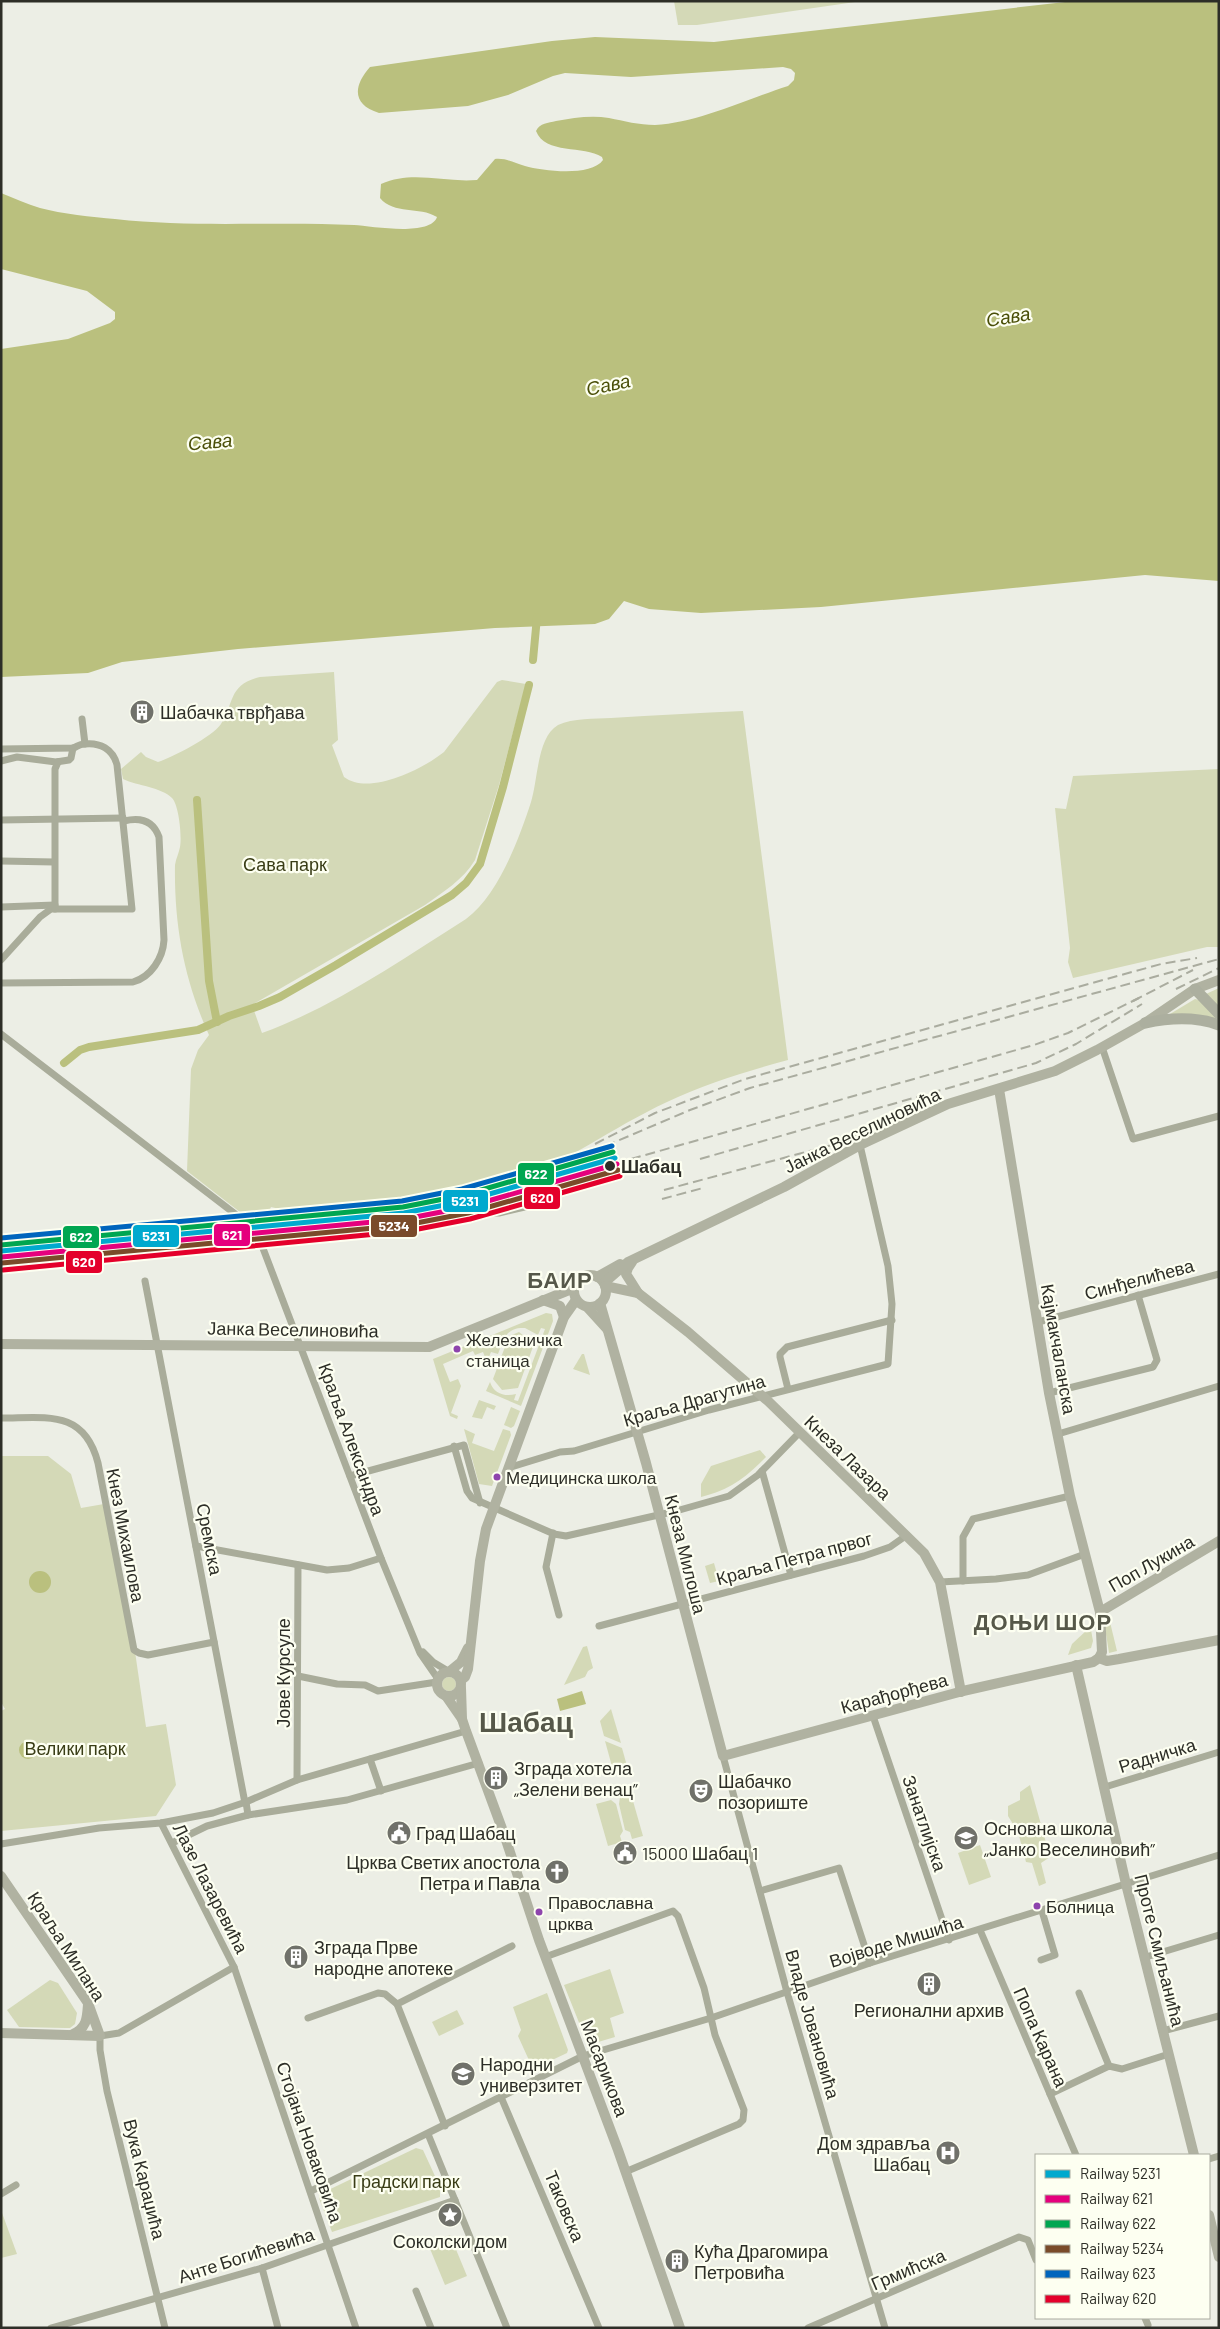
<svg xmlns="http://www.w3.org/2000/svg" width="1220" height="2329" font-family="Barlow,sans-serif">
<rect width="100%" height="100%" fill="#eceee5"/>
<g fill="#d4d9b7">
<polygon points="674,1 862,1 697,25 678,25"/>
<path d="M334 672 338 740 332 745 344 777C369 796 423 769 444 752L497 682 502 680 526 684 499 785 475 860C463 880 443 892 425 905L252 1005 262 1033C334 1007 401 960 466 919 498 896 519 839 531 802 538 780 537 737 558 725 573 718 595 719 611 718 655 715 699 713 743 711L788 1060C747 1071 705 1084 667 1102 609 1129 556 1170 495 1190 458 1202 419 1208 380 1211 343 1215 307 1216 271 1207L263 1226H258L187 1171 191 1069 198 1050 209 1035C184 980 174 925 175 865 176 858 179 853 180 847 182 837 179 805 172 798 161 787 138 786 123 779L121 769 141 752 146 757 158 762C173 757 212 737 221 724 235 702 228 685 260 677Z"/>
<polygon points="1219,769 1219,947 1207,947 1073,978 1068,962 1070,948 1055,808 1066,809 1073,776"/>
<polygon points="1219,988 1219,1008 1206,994"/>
<polygon points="1195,999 1203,1001 1219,1022 1170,1014"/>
<path d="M546 1313 552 1314 553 1321 521 1406 486 1391 490 1382C494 1394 505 1397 516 1394L514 1400 518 1401 545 1329 541 1328 538 1335 525 1328C506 1327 504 1339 498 1354L491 1352 487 1362 483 1352 475 1355 473 1351 443 1364 450 1382 458 1379 461 1386 451 1413 458 1416 457 1419 450 1416 433 1359Z"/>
<polygon points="519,1332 534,1344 518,1388 502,1390 493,1379 509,1336"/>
<polygon points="582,1354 584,1354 590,1375 573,1369"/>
<polygon points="479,1400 496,1406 494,1410 487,1407 482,1419 472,1417"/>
<polygon points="511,1407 520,1411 514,1426 511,1428 504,1425"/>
<polygon points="464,1429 475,1434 472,1443 494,1451 503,1429 510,1431 511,1435 492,1486 479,1484"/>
<path d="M760 1450 766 1457C744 1479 731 1489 701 1497V1484L711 1466Z"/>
<polygon points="1,1456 48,1456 71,1474 81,1508 104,1504 133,1638 146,1727 166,1724 176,1785 156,1816 1,1831 1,1711 5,1709 1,1702"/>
<polygon points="714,1563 719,1581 710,1583 705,1566"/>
<polygon points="1109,1618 1117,1651 1109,1653 1104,1621"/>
<polygon points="1088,1629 1091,1630 1093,1641 1091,1648 1068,1655 1072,1644"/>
<polygon points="587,1646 593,1668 588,1671 585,1677 564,1685 583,1647"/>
<circle cx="449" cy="1684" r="7"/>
<polygon points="611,1709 621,1743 604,1736 600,1721"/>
<polygon points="605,1741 622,1748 627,1766 613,1770"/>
<polygon points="1030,1785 1050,1857 1041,1863 1046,1883 1039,1886 1032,1863 1026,1862 1018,1832 1008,1816 1008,1806 1020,1800 1020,1792"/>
<polygon points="631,1794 643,1836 632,1839 630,1832 625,1830 619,1804 620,1797"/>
<polygon points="611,1800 616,1804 623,1831 620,1836 622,1842 608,1846 596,1804"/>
<polygon points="980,1845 991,1877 969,1885 958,1853"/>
<polygon points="610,1969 624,2013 610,2018 615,2037 588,2045 564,1985"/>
<polygon points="50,1980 58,1983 77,2013 75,2024 70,2028 65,2028 19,2027 7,2010"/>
<polygon points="547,1993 568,2050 567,2053 533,2069 518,2036 521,2030 513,2007"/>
<polygon points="457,2010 464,2024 439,2036 432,2022"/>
<polygon points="416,2148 423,2150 440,2187 440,2197 332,2232 319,2198 320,2194"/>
<polygon points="1,2210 17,2254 1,2258"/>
<polygon points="450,2235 467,2276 445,2285 428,2244"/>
</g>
<g fill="#bac07e">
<path d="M1074 1H1219V581L1145 575 821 607 701 613 649 609 624 601 609 619 595 624 495 628 238 649 122 662 88 673 1 677V349L68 339 110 323 115 319V312L87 291 1 269V193C14 198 27 204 40 208 62 214 92 217 115 219 195 228 275 221 354 225 371 226 430 237 437 217 419 206 394 215 380 198L381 184C413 170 444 183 477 180L495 159C507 158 514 163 525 166 543 171 591 177 603 160L602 157C584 145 545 155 536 131 540 123 548 123 556 121 573 118 591 115 609 118 624 121 639 125 655 125 698 123 747 99 788 86L794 80 795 73 791 69 783 67 631 77 565 73 553 76 508 95 468 106 379 113C352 105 353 86 370 67L552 41 595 37 714 42Z"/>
<circle cx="40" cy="1582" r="11"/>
<polygon points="582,1691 586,1704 560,1711 557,1699"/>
<circle cx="28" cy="1750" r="9"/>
</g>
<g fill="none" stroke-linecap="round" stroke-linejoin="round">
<g stroke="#bac07e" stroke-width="8">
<polyline points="533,660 537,617"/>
<polyline points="197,800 209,981 217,1022"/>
<polyline points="64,1063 80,1050 89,1047 198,1030 229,1016 259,1006 280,997 336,965 452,895 466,883 480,864 503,787 529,685"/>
</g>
<g stroke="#a9ac9a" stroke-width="7">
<polyline points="82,719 85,744"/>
<path d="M1 749 73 748C77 747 79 744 84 744 100 742 113 749 117 765L132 909H51L40 917 1 960"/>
<polyline points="1,761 17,757 56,762 69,760 71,758 73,748"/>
<polyline points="1,820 123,818"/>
<polyline points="1,861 54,862"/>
<polyline points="1,907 55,905"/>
<polyline points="55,909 55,769 58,762"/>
<path d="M1 983 133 982C151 977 163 958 164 940L159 837C153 820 140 817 124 821"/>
<polyline points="1,1034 256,1230 381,1558 420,1653 438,1679"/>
<polyline points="1102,1047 1133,1139 1219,1116"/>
<polyline points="262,1243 307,1235 398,1228 472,1213 499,1213 542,1203 552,1205"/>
<polyline points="145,1281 245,1803"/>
<polyline points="1038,1322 1219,1274"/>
<polyline points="788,1389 780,1357 780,1354 787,1347 892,1320"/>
<polyline points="1049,1393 1153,1367 1157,1360 1138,1295"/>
<path d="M1 1418C46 1418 84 1409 98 1463L134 1650 139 1653 148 1655 214 1642"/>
<polyline points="1058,1434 1219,1386"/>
<polyline points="454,1446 467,1491 472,1498 554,1534 566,1536 676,1511 729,1496 758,1475 799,1433"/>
<polyline points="508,1468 560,1452 574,1451 709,1410 888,1364 892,1304 888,1266 860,1145"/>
<polyline points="762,1471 791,1575"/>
<polyline points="350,1476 464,1445 480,1503"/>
<polyline points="553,1533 546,1567 559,1615"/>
<polyline points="196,1546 327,1570 349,1568 381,1558"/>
<polyline points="963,1581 963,1537 973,1519 1070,1496"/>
<polyline points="940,1582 996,1579 1028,1575 1085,1554"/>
<polyline points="599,1626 864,1556 890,1547 907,1535"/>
<polyline points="423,1652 433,1662 448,1671"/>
<polyline points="298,1676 337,1684 365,1685 378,1691 437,1682"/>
<polyline points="873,1716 949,1940"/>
<polyline points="723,1756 787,1992 885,2328"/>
<polyline points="370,1759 381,1791"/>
<polyline points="297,1780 298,1565"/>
<polyline points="1105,1787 1219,1752"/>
<polyline points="246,1802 248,1815 347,1800 479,1763"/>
<polyline points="161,1823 234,1967 356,2328"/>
<polyline points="172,1843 207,1826 248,1815"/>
<polyline points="1,1844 99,1828 161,1823 213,1813 246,1802 297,1780 466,1731"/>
<polyline points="760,1891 839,1868 870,1963"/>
<polyline points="980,1930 1076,2155"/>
<polyline points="545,1957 673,1911 678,1916 704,1988 715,2035 744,2110 743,2120 739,2124 625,2172"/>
<polyline points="1146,1957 1219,1935"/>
<polyline points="1041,1960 1055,1955 1042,1911"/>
<polyline points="1079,1993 1109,2066"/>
<polyline points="308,2018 378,1993 385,1994 397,2004"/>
<polyline points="1163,2031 1219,2016"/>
<polyline points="1050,2094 1109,2066 1122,2069 1169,2054"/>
<polyline points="501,2097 599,2328"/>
<polyline points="445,2126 397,2004 512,1946"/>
<polyline points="428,2134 507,2328"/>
<polyline points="1209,2159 1219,2156"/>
<polyline points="311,2191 583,2056 711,2018 870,1963 1219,1855"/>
<polyline points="1,2194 16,2185"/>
<polyline points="262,2268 278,2328"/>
<polyline points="416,2291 431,2328"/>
<polyline points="1145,2318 1148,2325"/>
<polyline points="51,2328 262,2268 455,2200"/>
<polyline points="165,2328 107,2091 100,2050 100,2036 119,2033 234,1967"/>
<polyline points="808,2328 1019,2237 1028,2240 1036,2260"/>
</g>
<g stroke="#b0b2a1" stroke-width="10">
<polyline points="999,1089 1049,1393 1070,1496 1100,1612 1102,1652 1099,1658"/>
<polyline points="632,1262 628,1268 626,1274 638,1293"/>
<circle cx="590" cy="1291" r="16"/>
<polyline points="597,1277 620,1264"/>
<polyline points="604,1283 628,1262 784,1187 860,1145 948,1104 1055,1071 1097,1050 1145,1023 1195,989 1219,980"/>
<polyline points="605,1286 638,1293 688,1332 768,1401 924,1553 940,1582 961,1692"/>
<polyline points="543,1300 560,1306 564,1317"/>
<polyline points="600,1303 646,1463 723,1756 963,1691 1093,1662 1099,1658 1107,1661 1119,1659 1219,1640"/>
<polyline points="587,1307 607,1329"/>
<polyline points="1,1344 429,1347 574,1288"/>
<polyline points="1100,1612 1219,1541"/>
<polyline points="1076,1665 1126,1884 1194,2155"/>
<polyline points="450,1671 461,1662 468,1648"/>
<circle cx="449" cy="1684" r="12"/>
<polyline points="461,1680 465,1677 468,1669 480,1561 486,1529 564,1317 576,1300"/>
<polyline points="461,1688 462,1719 466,1731 504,1834 539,1940 618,2150 680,2328"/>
<polyline points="446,1696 462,1719"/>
<polyline points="1,1876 88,2003 100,2036 1,2033"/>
<path d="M73 2034C87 2028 87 2018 88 2004"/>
<polyline points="1209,2215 1219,2257"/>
</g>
<g stroke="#acaf9f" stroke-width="11">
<polyline points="1195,989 1219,1014"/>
<path d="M1145 1023C1169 1018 1195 1016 1219 1025"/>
</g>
<g stroke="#aaac9f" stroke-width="2" stroke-dasharray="10 5" stroke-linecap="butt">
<polyline points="1176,989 1219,968"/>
<polyline points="1133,1001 1193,970"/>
<polyline points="595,1144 655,1113 745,1079 1161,964 1197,958"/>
<polyline points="700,1159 1036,1063 1076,1044 1142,1004"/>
<polyline points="529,1184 617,1163 1034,1045 1068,1033 1139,998"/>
<polyline points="664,1190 843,1142 917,1102"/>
<polyline points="495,1193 690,1110 750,1088 1219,959"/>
<polyline points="662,1199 703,1188"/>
</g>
<defs>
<polyline id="rail-1" points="1,1251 404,1213 465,1201 615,1158"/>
<polyline id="rail-2" points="2,1257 405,1219 467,1207 617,1164"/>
<polyline id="rail-3" points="1,1245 403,1207 464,1195 613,1152"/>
<polyline id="rail-4" points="2,1263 406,1225 468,1213 618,1170"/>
<polyline id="rail-5" points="1,1238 402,1201 462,1189 612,1146"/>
<polyline id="rail-6" points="3,1270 408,1231 470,1219 620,1176"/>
</defs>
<use href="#rail-1" stroke="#fdfff1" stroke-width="9"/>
<use href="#rail-2" stroke="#fdfff1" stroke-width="9"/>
<use href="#rail-3" stroke="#fdfff1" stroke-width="9"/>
<use href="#rail-4" stroke="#fdfff1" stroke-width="9"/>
<use href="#rail-5" stroke="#fdfff1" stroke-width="9"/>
<use href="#rail-6" stroke="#fdfff1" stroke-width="9"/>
<use href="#rail-1" stroke="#00a9ce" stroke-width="5"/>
<use href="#rail-2" stroke="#e5007d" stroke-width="5"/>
<use href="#rail-3" stroke="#00a651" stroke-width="5"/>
<use href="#rail-4" stroke="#7a4b2a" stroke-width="5"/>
<use href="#rail-5" stroke="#0065bd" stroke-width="5"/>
<use href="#rail-6" stroke="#e4002b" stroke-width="5"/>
</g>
<defs>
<symbol id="building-disc" viewBox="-11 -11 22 22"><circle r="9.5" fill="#70716a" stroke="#fdfff1"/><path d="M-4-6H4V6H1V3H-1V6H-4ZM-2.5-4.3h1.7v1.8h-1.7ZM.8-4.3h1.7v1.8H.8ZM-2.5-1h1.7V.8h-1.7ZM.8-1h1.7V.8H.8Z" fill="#fff"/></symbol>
<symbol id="theatre-disc" viewBox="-11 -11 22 22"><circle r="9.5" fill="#70716a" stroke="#fdfff1"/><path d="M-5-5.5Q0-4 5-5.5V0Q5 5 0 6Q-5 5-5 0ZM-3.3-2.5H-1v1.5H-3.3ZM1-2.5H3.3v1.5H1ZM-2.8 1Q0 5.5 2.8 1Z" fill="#fff"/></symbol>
<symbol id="civic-disc" viewBox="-11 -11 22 22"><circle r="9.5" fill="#70716a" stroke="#fdfff1"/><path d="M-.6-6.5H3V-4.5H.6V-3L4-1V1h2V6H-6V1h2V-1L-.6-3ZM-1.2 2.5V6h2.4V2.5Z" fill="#fff"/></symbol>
<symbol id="school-disc" viewBox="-11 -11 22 22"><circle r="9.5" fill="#70716a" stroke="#fdfff1"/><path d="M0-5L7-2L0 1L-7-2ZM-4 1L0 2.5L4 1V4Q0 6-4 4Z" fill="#fff"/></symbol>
<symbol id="church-disc" viewBox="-11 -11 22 22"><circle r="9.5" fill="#70716a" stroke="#fdfff1"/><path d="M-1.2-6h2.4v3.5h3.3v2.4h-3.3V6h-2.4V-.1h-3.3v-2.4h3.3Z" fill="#fff"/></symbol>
<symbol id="university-disc" viewBox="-11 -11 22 22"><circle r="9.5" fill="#70716a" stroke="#fdfff1"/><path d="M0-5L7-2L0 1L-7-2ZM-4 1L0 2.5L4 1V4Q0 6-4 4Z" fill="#fff"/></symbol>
<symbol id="hospital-disc" viewBox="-11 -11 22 22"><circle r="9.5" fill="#70716a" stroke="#fdfff1"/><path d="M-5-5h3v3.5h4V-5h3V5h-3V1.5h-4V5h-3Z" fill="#fff"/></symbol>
<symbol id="sight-disc" viewBox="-11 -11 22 22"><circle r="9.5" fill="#70716a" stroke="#fdfff1"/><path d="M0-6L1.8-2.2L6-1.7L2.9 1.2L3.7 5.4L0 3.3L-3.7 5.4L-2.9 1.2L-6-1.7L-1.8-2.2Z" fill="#fff"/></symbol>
</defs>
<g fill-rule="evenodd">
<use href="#building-disc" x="128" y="698" width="28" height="28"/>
<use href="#building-disc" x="482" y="1764" width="28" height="28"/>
<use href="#theatre-disc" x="687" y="1777" width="28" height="28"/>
<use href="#civic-disc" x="385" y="1819" width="28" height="28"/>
<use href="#school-disc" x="952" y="1824" width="28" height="28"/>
<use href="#civic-disc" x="611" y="1839" width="28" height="28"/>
<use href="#church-disc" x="543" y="1858" width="28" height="28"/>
<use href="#building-disc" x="282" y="1943" width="28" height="28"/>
<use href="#building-disc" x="915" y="1970" width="28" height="28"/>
<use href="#university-disc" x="449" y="2060" width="28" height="28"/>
<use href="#hospital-disc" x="934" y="2139" width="28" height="28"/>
<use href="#sight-disc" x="436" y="2201" width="28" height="28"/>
<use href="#building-disc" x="663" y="2247" width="28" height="28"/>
</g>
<circle fill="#2d2e27" stroke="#fdfff1" stroke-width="2" cx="610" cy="1166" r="6"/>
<g fill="#8e44ad" stroke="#fdfff1" stroke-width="2">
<circle cx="457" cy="1349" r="4.5"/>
<circle cx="497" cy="1477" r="4.5"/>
<circle cx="1037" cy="1906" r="4.5"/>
<circle cx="539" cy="1912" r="4.5"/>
</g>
<g text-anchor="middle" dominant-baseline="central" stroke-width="4.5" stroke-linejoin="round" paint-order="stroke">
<g font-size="17" fill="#2d2e27" stroke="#fdfff1" text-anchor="start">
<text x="466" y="1339">Железничка<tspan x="466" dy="21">станица</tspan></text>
<text x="506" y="1477">Медицинска школа</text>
<text x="548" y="1902">Православна<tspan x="548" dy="21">црква</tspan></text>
<text x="1046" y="1906">Болница</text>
</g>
<g font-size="18" fill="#2d2e27" stroke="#fdfff1" text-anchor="start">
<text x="160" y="712">Шабачка тврђава</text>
<text x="514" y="1768">Зграда хотела<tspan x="514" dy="21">„Зелени венац”</tspan></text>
<text x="718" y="1781">Шабачко<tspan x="718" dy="21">позориште</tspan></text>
<text x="984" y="1828">Основна школа<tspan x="984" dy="21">„Јанко Веселиновић”</tspan></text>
<text x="416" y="1833">Град Шабац</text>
<text x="642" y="1853">15000 Шабац 1</text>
<text x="540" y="1862" text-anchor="end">Црква Светих апостола<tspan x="540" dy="21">Петра и Павла</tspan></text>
<text x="314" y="1947">Зграда Прве<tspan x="314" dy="21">народне апотеке</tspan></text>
<text x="929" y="2010" text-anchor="middle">Регионални архив</text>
<text x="480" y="2064">Народни<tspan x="480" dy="21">универзитет</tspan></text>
<text x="930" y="2143" text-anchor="end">Дом здравља<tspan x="930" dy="21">Шабац</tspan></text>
<text x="450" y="2241" text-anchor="middle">Соколски дом</text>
<text x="694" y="2251">Кућа Драгомира<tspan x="694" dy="21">Петровића</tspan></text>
</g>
<g font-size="18" fill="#393d16" stroke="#fdfff1">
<text x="285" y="864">Сава парк</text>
<text x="75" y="1748">Велики парк</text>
<text x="406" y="2181">Градски парк</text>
</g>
<g font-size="18" fill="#2d2e27" stroke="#fdfff1">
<text transform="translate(862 1130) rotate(-26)">Јанка Веселиновића</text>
<text transform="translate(1139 1279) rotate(-15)">Синђелићева</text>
<text transform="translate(293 1329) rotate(1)">Јанка Веселиновића</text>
<text transform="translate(1059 1349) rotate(80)">Кајмакчаланска</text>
<text transform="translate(694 1400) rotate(-16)">Краља Драгутина</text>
<text transform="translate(352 1439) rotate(70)">Краља Александра</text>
<text transform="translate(848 1457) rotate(44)">Кнеза Лазара</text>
<text transform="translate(126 1535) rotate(79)">Кнез Михаилова</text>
<text transform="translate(210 1539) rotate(79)">Сремска</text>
<text transform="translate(686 1554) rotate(76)">Кнеза Милоша</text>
<text transform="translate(794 1558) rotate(-15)">Краља Петра првог</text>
<text transform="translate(1151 1563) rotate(-30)">Поп Лукина</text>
<text transform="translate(283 1673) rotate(-90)">Јове Курсуле</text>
<text transform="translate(894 1693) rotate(-15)">Карађорђева</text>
<text transform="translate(1157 1755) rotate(-17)">Радничка</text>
<text transform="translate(925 1823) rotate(71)">Занатлијска</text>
<text transform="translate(211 1888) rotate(63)">Лазе Лазаревића</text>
<text transform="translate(896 1941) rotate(-17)">Војводе Мишића</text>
<text transform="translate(67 1946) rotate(57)">Краља Милана</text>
<text transform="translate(1160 1950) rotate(76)">Проте Смиљанића</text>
<text transform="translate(813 2024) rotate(74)">Владе Јовановића</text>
<text transform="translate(1041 2037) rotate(66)">Попа Карана</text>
<text transform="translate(605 2068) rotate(69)">Масарикова</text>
<text transform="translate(310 2142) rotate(71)">Стојана Новаковића</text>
<text transform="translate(145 2179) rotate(76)">Вука Караџића</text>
<text transform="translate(565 2206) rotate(67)">Таковска</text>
<text transform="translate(246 2255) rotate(-18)">Анте Богићевића</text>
<text transform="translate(908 2269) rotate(-23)">Грмићска</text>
</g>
<g font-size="18" font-weight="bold" fill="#2d2e27" stroke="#fdfff1" text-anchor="start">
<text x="621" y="1166">Шабац</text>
</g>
<g font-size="19" font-style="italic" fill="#4a4f08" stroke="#fdfff1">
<text transform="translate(1008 316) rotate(-9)">Сава</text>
<text transform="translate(608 384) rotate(-12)">Сава</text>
<text transform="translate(210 441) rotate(-5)">Сава</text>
</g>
<g font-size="22" font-weight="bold" letter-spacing="1" fill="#565849" stroke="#fdfff1">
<text x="560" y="1279">БАИР</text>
<text x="1043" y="1621">ДОЊИ ШОР</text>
</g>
<g font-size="28" font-weight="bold" fill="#565849" stroke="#fdfff1">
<text x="526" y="1721">Шабац</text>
</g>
</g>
<g stroke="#fdfff1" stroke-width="2">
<rect x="517" y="1162" width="38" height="24" rx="5" fill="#00a651"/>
<rect x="523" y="1186" width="38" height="24" rx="5" fill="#e4002b"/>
<rect x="442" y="1189" width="47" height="24" rx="5" fill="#00a9ce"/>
<rect x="370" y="1214" width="48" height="24" rx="5" fill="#7a4b2a"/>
<rect x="213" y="1223" width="38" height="24" rx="5" fill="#e5007d"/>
<rect x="132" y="1224" width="48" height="24" rx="5" fill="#00a9ce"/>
<rect x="62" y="1225" width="38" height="24" rx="5" fill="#00a651"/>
<rect x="65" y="1250" width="38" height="24" rx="5" fill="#e4002b"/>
</g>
<g font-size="14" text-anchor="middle" font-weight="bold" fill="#fff">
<text x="536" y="1179">622</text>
<text x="542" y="1203">620</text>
<text x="465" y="1206">5231</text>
<text x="394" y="1231">5234</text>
<text x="232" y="1240">621</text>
<text x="156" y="1241">5231</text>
<text x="81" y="1242">622</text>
<text x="84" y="1267">620</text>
</g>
<rect width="1220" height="2329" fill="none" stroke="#2d2e27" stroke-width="5"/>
<rect x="1035" y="2154" width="175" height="165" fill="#fdfff1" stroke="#aaaba0"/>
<rect x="1045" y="2170" width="25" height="8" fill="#00a9ce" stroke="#aaaba0"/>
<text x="1080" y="2179" font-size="15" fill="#2d2e27">Railway 5231</text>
<rect x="1045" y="2195" width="25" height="8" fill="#e5007d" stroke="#aaaba0"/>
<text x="1080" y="2204" font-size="15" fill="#2d2e27">Railway 621</text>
<rect x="1045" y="2220" width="25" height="8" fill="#00a651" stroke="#aaaba0"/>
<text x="1080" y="2229" font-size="15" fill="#2d2e27">Railway 622</text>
<rect x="1045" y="2245" width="25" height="8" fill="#7a4b2a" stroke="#aaaba0"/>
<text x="1080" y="2254" font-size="15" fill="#2d2e27">Railway 5234</text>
<rect x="1045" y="2270" width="25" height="8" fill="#0065bd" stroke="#aaaba0"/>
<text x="1080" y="2279" font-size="15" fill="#2d2e27">Railway 623</text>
<rect x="1045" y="2295" width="25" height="8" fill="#e4002b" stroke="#aaaba0"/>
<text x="1080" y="2304" font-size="15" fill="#2d2e27">Railway 620</text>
</svg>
